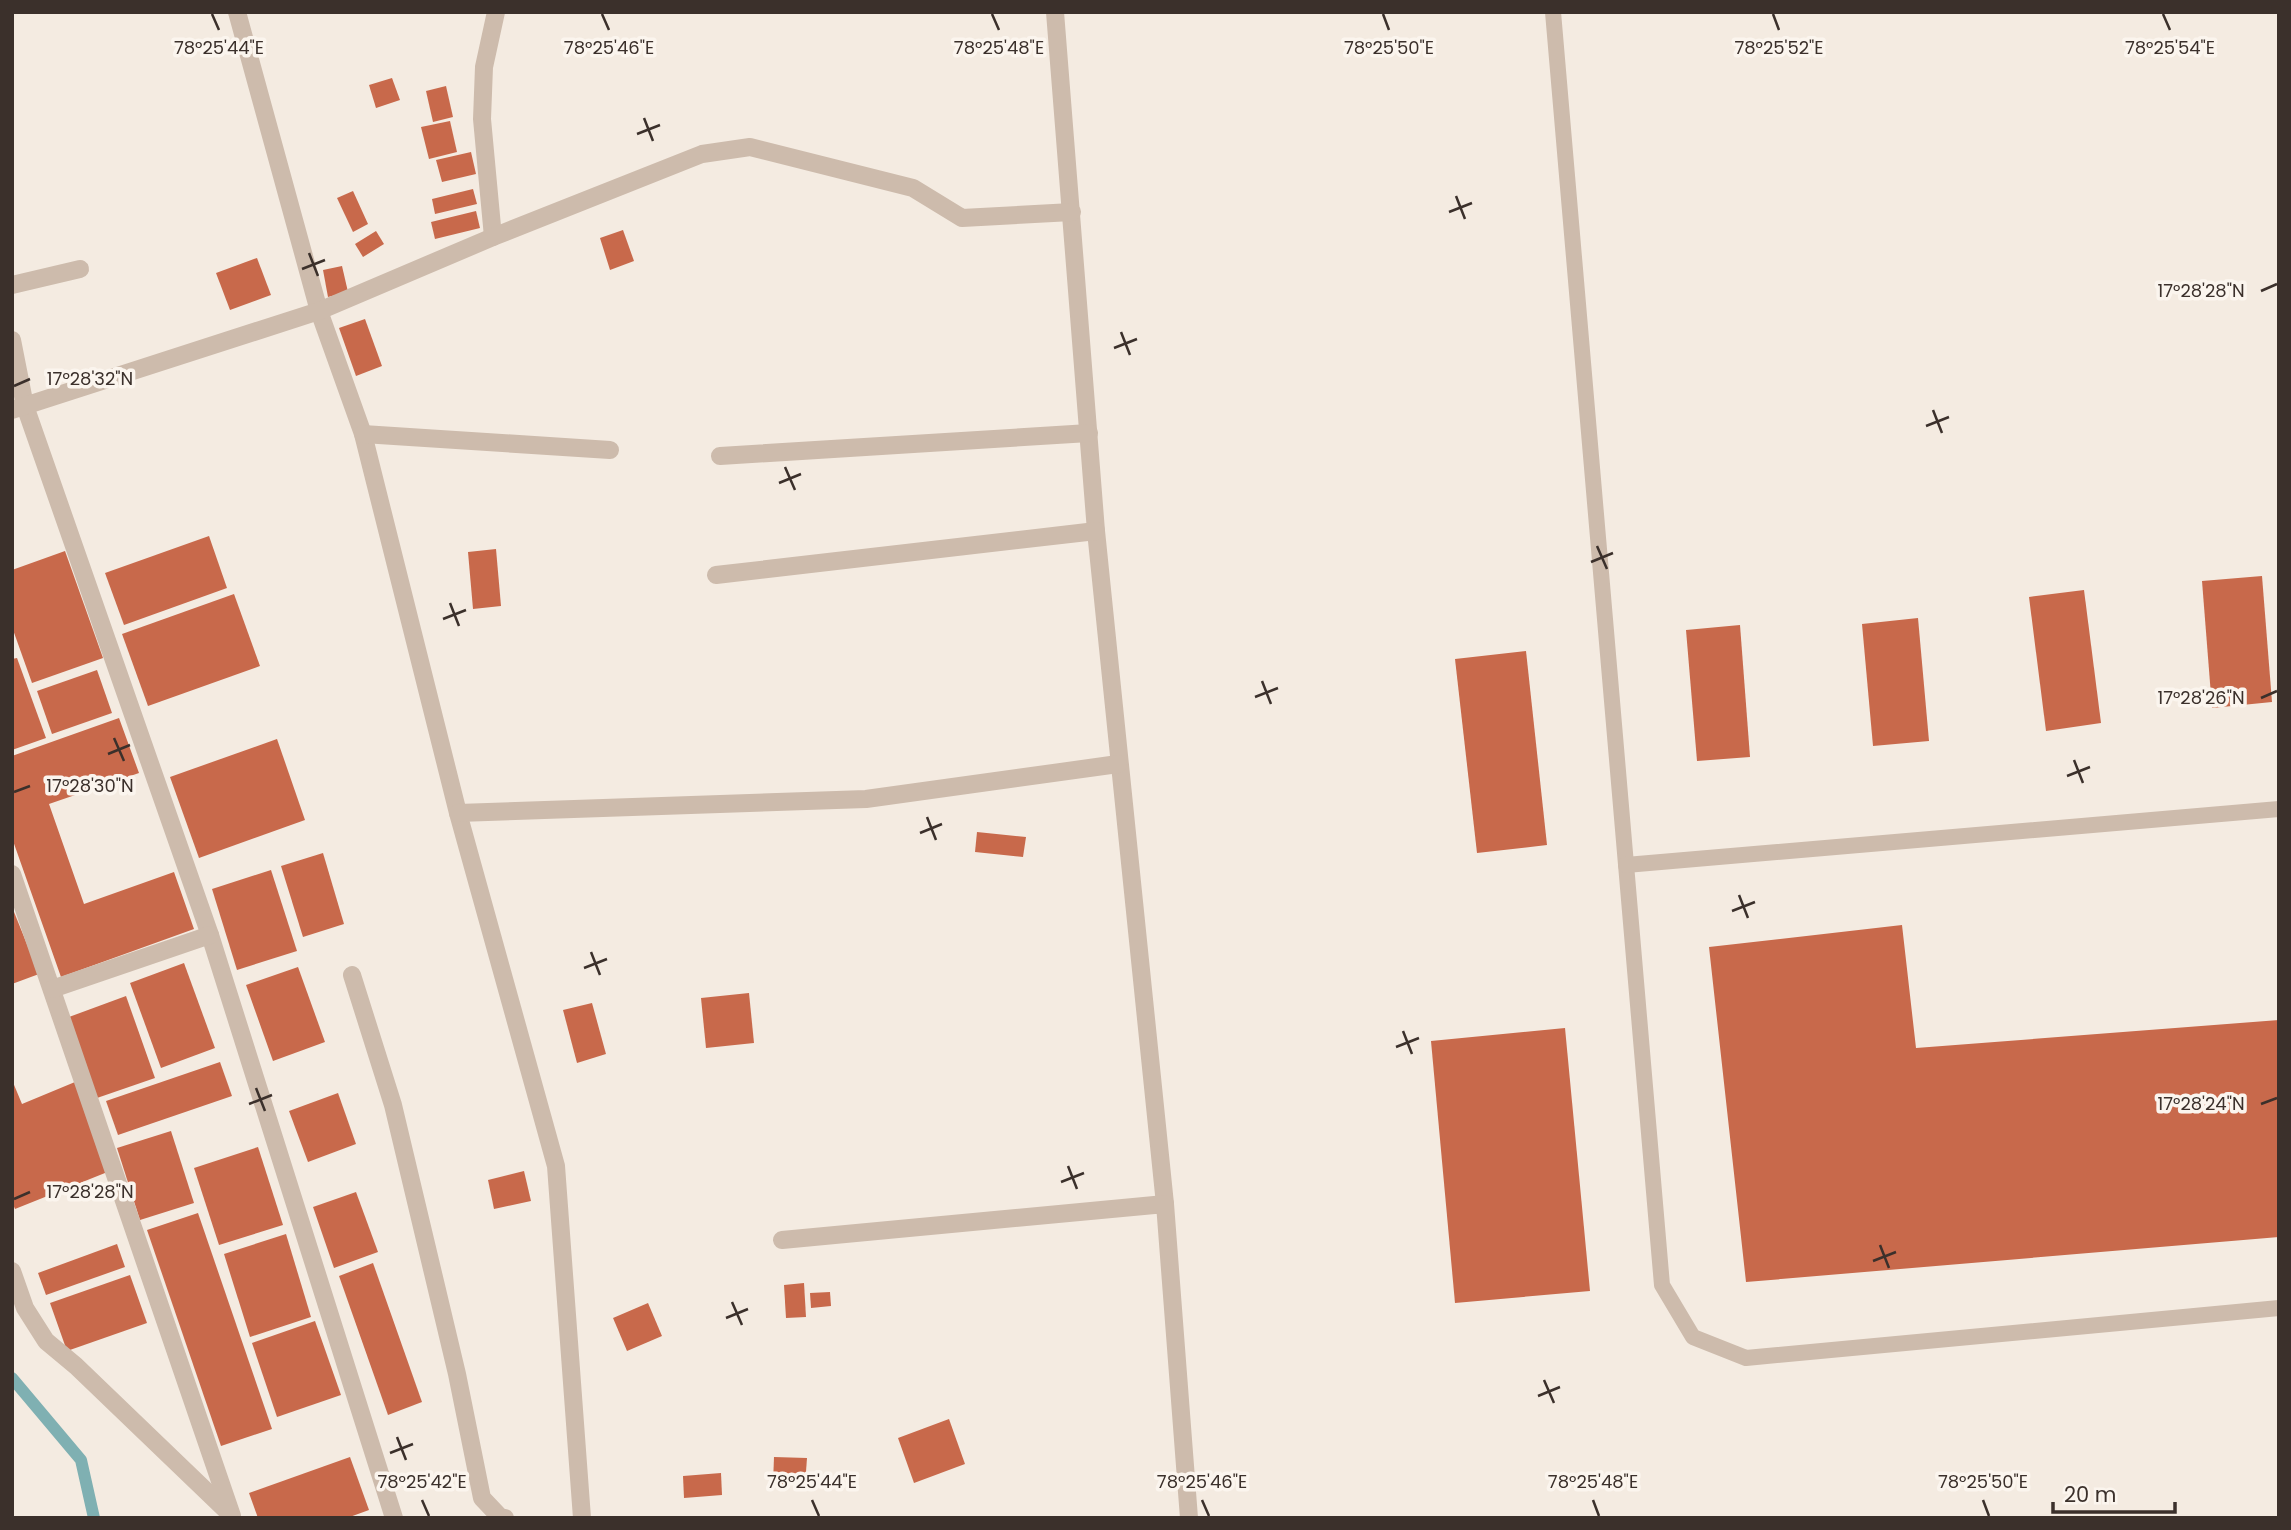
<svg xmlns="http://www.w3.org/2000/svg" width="2291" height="1530" font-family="Poppins,sans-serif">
<rect width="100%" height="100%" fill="#f4ebe1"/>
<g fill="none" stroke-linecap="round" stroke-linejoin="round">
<polyline stroke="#7fb0b2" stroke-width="12" points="12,1378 81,1460 94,1518"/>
</g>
<g fill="#c8694b">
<polygon points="392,78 400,100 376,108 369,85"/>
<polygon points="446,86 453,117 433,122 426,91"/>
<polygon points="450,121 457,152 429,159 421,127"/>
<polygon points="471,152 476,174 442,182 436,160"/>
<polygon points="473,189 477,204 435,214 432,199"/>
<polygon points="353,191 368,224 353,232 337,198"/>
<polygon points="476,211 480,228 435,239 431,222"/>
<polygon points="623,230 634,261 610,270 600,238"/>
<polygon points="376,231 384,244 363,257 355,244"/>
<polygon points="257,258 271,295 230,310 216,273"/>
<polygon points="342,266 348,292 328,297 323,270"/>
<polygon points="365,319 382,366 356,376 339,328"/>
<polygon points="209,536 227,588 124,625 105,573"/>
<polygon points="496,549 501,606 473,609 468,552"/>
<polygon points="65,551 103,658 32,683 12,627 12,570"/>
<polygon points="2262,576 2272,702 2212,708 2202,581"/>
<polygon points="2084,590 2101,723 2046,731 2029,597"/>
<polygon points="234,594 260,666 148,706 122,634"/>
<polygon points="1918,618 1929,741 1873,746 1862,624"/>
<polygon points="1740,625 1750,757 1697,761 1686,630"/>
<polygon points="1526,651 1547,845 1477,853 1455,659"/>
<polygon points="17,658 46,738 12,750 12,659"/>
<polygon points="97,670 112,713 52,734 37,691"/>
<polygon points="119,718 139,773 49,804 84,904 174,872 194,929 61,977 12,838 12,756"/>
<polygon points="277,739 305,820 199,858 170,777"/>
<polygon points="977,832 1026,837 1023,857 975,852"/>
<polygon points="323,853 344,924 303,937 281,866"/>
<polygon points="271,870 297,951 237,970 212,889"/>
<polygon points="12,907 39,974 12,984"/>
<polygon points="1902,925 1916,1048 2279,1020 2279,1237 1746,1282 1709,947"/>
<polygon points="184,963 215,1048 161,1068 130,983"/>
<polygon points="298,967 325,1042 273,1061 246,985"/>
<polygon points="749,993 754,1043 706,1048 701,998"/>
<polygon points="126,996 155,1078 97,1098 69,1017"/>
<polygon points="592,1003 606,1054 577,1063 563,1010"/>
<polygon points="1565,1028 1590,1291 1455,1303 1431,1041"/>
<polygon points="220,1062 232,1096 118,1135 106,1101"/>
<polygon points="12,1080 22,1104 75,1082 110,1171 15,1209 12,1202"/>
<polygon points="338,1093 356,1144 308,1162 289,1111"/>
<polygon points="171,1131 194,1203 140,1220 117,1148"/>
<polygon points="258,1147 283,1225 219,1245 194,1168"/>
<polygon points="524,1171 531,1201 494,1209 488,1180"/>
<polygon points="356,1192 378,1252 334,1268 313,1207"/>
<polygon points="198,1213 272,1429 221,1446 147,1230"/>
<polygon points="286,1234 311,1317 250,1337 224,1254"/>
<polygon points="117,1244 125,1267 46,1295 38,1273"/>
<polygon points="373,1263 422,1402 388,1415 339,1276"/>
<polygon points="130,1275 147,1323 67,1351 50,1303"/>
<polygon points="804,1283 806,1317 786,1318 784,1285"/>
<polygon points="830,1292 831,1306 811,1308 810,1293"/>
<polygon points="648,1303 662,1336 627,1351 613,1318"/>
<polygon points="315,1321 341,1395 277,1417 252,1343"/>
<polygon points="949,1419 965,1464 914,1483 898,1438"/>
<polygon points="350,1457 369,1510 347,1518 258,1518 249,1493"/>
<polygon points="774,1457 807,1458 805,1485 773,1484"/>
<polygon points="721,1473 722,1495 684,1498 683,1476"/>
</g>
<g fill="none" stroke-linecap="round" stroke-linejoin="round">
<g stroke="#cdbbac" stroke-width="16">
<polyline points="1553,12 1662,1285 1693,1337 1746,1358 2279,1308"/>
<polyline points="1626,865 2279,809"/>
</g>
<g stroke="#cdbbac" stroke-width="18">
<polyline points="237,12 319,311 363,434 458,813 556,1166 582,1518"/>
<polyline points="1055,12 1096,531 1165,1204"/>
<polyline points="493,237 482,119 484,67 496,12"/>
<polyline points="12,285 80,269"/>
<polyline points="12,340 25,406 210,935 394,1518"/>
<polyline points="12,410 319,311 493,237 702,154 750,147 913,188 962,218 1072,212"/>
<polyline points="363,434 610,450"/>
<polyline points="720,456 1089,433"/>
<polyline points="716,575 1096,531"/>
<polyline points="458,813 866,799 1118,764"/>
<polyline points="12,874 232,1516"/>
<polyline points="352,975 393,1105 457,1374 482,1498 500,1517 505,1518"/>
<polyline points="52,989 210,935"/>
<polyline points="782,1240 1165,1204 1189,1518"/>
<polyline points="12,1271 25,1308 46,1341 76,1366 229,1513"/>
</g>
</g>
<path fill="none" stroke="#3b302b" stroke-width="2.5" d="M212 14 219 30M602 14 609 30M992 14 999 30M1383 14 1389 30M1773 14 1779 30M2163 14 2170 30M644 118 653 141M637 134 660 125M1456 196 1465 219M1449 212 1472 203M309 253 318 276M302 269 325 260M2261 291 2277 284M1121 332 1130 355M1114 348 1137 339M14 386 30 379M1933 410 1942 433M1926 426 1949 417M785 467 795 490M779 483 801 474M1597 546 1607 569M1591 562 1613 553M450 603 459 626M443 619 466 610M1262 681 1271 704M1255 697 1278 688M2261 698 2277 691M114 738 124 761M108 754 130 745M2074 760 2083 783M2067 776 2090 767M14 792 30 786M927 817 936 840M920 833 942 824M1739 895 1748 918M1732 911 1755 902M591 952 600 975M584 968 607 959M1403 1031 1412 1054M1396 1047 1419 1038M256 1088 265 1111M249 1104 272 1095M2261 1104 2277 1098M1068 1166 1077 1189M1061 1182 1084 1173M14 1199 30 1192M1880 1245 1889 1268M1873 1261 1896 1252M732 1302 742 1325M726 1318 748 1309M1544 1380 1554 1403M1538 1396 1560 1387M397 1437 406 1460M390 1453 413 1444M422 1500 429 1516M812 1500 819 1516M1202 1500 1209 1516M1593 1500 1599 1516M1983 1500 1989 1516"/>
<g font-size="18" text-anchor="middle" fill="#3b302b" stroke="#fbf5ee" stroke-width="7" stroke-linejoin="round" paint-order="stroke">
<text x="219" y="54">78°25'44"E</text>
<text x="609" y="54">78°25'46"E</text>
<text x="999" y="54">78°25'48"E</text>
<text x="1389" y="54">78°25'50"E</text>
<text x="1779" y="54">78°25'52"E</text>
<text x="2170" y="54">78°25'54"E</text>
<text x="2201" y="297">17°28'28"N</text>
<text x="90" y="385">17°28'32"N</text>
<text x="2201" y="704">17°28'26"N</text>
<text x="90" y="792">17°28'30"N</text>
<text x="2201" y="1110">17°28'24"N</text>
<text x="90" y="1198">17°28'28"N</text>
<text x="422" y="1488">78°25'42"E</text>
<text x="812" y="1488">78°25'44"E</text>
<text x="1202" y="1488">78°25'46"E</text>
<text x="1593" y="1488">78°25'48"E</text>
<text x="1983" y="1488">78°25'50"E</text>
</g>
<rect width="2291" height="1530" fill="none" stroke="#3b302b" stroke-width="28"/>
<path d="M2053 1502v10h122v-10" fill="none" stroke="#3b302b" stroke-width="3.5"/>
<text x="2064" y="1502" font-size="21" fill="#3b302b" stroke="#fbf5ee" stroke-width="5" paint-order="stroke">20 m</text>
</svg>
